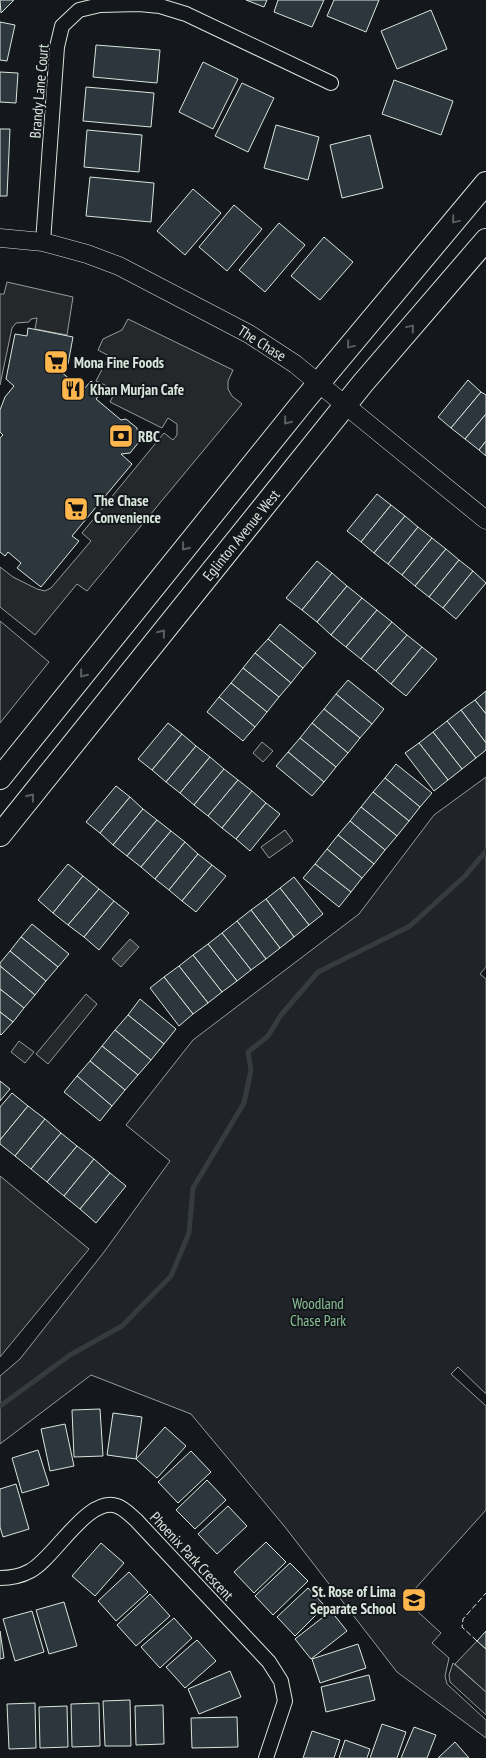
<svg xmlns="http://www.w3.org/2000/svg" width="486" height="1758" font-family="'PT Sans Narrow',sans-serif">
<rect width="100%" height="100%" fill="#14181c"/>
<g fill="#202428" stroke="#939e99">
<polygon points="0,621 49,662 0,723"/>
<polygon points="486,777 486,967 480,974 486,979 486,1394 458,1367 451,1374 486,1406 486,1510 405,1600 441,1633 432,1643 449,1658 445,1676 447,1684 486,1720 486,1738 397,1672 285,1527 191,1414 91,1375 0,1444 0,1376 20,1359 104,1252 170,1161 126,1125 193,1040 359,914 434,815"/>
<polygon points="453,1663 486,1692 486,1715 450,1682 449,1675"/>
</g>
<g fill="#24282b" stroke="#939e99">
<polygon points="7,282 73,297 67,335 35,329 37,318 31,319 29,322 16,323 12,328 0,385 0,294 4,294"/>
<polygon points="128,319 233,370 228,381 228,389 232,396 242,404 87,591 77,584 35,635 0,607 0,567 13,577 37,589 45,591 51,588 91,541 82,533 164,433 173,440 177,435 177,424 168,418 162,428 110,402 116,390 96,381 109,356 98,350 103,339 122,330"/>
<polygon points="262,742 273,751 263,762 253,753"/>
<polygon points="285,830 293,841 269,858 261,847"/>
<polygon points="86,994 97,1004 48,1064 36,1054"/>
<polygon points="19,1041 34,1052 25,1063 11,1052"/>
<polygon points="0,1176 89,1249 0,1357"/>
<polygon points="477,1641 486,1649 486,1692 455,1664"/>
</g>
<polygon fill="#363b3e" stroke="#939e99" points="130,939 139,947 121,967 112,959"/>
<g fill="none" stroke-linecap="round" stroke-linejoin="round">
<polyline stroke="#363b3e" stroke-width="5" points="0,1406 70,1355 122,1326 171,1276 189,1233 193,1188 244,1103 251,1070 248,1052 268,1036 281,1015 318,972 410,926 465,876 486,851"/>
</g>
<g fill="#2c363c" stroke="#d8e6dc">
<polygon points="0,0 14,0 1,13"/>
<polygon points="246,0 267,0 264,7"/>
<polygon points="278,0 324,0 312,27 274,12"/>
<polygon points="334,0 379,0 366,32 327,16"/>
<polygon points="431,10 447,49 397,69 381,31"/>
<polygon points="0,22 15,25 7,61 0,60"/>
<polygon points="96,45 160,50 157,83 93,77"/>
<polygon points="203,62 238,79 213,129 179,112"/>
<polygon points="0,72 18,73 16,103 0,102"/>
<polygon points="394,80 453,101 441,135 382,114"/>
<polygon points="242,83 274,98 248,152 215,136"/>
<polygon points="86,87 154,93 151,127 83,121"/>
<polygon points="276,125 319,137 308,180 264,168"/>
<polygon points="0,129 10,129 7,196 0,196"/>
<polygon points="87,130 142,135 139,172 84,167"/>
<polygon points="370,135 383,188 342,198 330,145"/>
<polygon points="90,177 154,183 151,222 86,216"/>
<polygon points="193,189 221,213 185,255 157,231"/>
<polygon points="234,205 262,229 227,271 199,247"/>
<polygon points="279,223 305,245 265,292 239,270"/>
<polygon points="324,237 353,262 320,300 291,276"/>
<polygon points="28,328 73,337 68,364 62,363 60,371 83,390 91,381 103,391 96,399 121,420 126,419 137,428 139,442 130,453 121,454 132,464 72,536 79,541 41,587 17,568 21,563 8,552 5,556 0,552 0,438 3,435 0,432 0,410 5,397 14,386 6,379 15,334 27,336"/>
<polygon points="468,380 481,392 451,428 438,417"/>
<polygon points="481,392 486,395 486,414 465,439 451,428"/>
<polygon points="486,414 486,441 479,450 465,439"/>
<polygon points="486,441 486,456 479,450"/>
<polygon points="377,494 391,505 361,542 347,531"/>
<polygon points="391,505 405,516 374,553 361,542"/>
<polygon points="405,516 418,527 388,564 374,553"/>
<polygon points="418,527 432,538 402,575 388,564"/>
<polygon points="432,538 446,549 415,586 402,575"/>
<polygon points="446,549 459,560 429,597 415,586"/>
<polygon points="459,560 473,571 443,608 429,597"/>
<polygon points="317,561 332,573 302,610 286,598"/>
<polygon points="473,571 486,583 456,619 443,608"/>
<polygon points="332,573 347,586 317,622 302,610"/>
<polygon points="347,586 362,598 331,635 317,622"/>
<polygon points="362,598 377,610 346,647 331,635"/>
<polygon points="377,610 392,622 361,659 346,647"/>
<polygon points="392,622 407,635 376,671 361,659"/>
<polygon points="280,624 316,653 303,668 268,639"/>
<polygon points="407,635 422,647 391,684 376,671"/>
<polygon points="268,639 303,668 291,683 255,653"/>
<polygon points="422,647 437,659 406,696 391,684"/>
<polygon points="255,653 291,683 279,697 243,668"/>
<polygon points="243,668 279,697 267,712 231,683"/>
<polygon points="348,680 384,709 372,724 336,694"/>
<polygon points="231,683 267,712 255,727 219,697"/>
<polygon points="486,691 486,714 475,700"/>
<polygon points="336,694 372,724 360,738 324,709"/>
<polygon points="219,697 255,727 243,741 207,712"/>
<polygon points="475,700 486,714 486,743 461,710"/>
<polygon points="324,709 360,738 348,753 312,723"/>
<polygon points="461,710 486,743 486,750 476,758 447,721"/>
<polygon points="447,721 476,758 462,769 433,732"/>
<polygon points="168,723 182,734 152,770 138,759"/>
<polygon points="312,723 348,753 336,767 300,738"/>
<polygon points="433,732 462,769 448,780 419,743"/>
<polygon points="182,734 196,746 166,782 152,770"/>
<polygon points="300,738 336,767 324,782 288,752"/>
<polygon points="419,743 448,780 434,791 405,753"/>
<polygon points="196,746 210,757 180,793 166,782"/>
<polygon points="288,752 324,782 312,796 276,766"/>
<polygon points="210,757 224,769 194,805 180,793"/>
<polygon points="396,764 432,793 420,807 385,778"/>
<polygon points="224,769 238,780 208,816 194,805"/>
<polygon points="385,778 420,807 409,821 373,792"/>
<polygon points="238,780 252,791 222,828 208,816"/>
<polygon points="116,786 130,797 100,833 86,822"/>
<polygon points="252,791 266,803 236,839 222,828"/>
<polygon points="373,792 409,821 397,836 361,807"/>
<polygon points="130,797 143,809 113,845 100,833"/>
<polygon points="266,803 280,814 250,851 236,839"/>
<polygon points="361,807 397,836 385,850 350,821"/>
<polygon points="143,809 157,820 127,856 113,845"/>
<polygon points="157,820 171,831 141,867 127,856"/>
<polygon points="350,821 385,850 374,864 338,835"/>
<polygon points="171,831 185,842 155,879 141,867"/>
<polygon points="338,835 374,864 362,878 327,849"/>
<polygon points="185,842 198,854 169,890 155,879"/>
<polygon points="327,849 362,878 351,892 315,864"/>
<polygon points="198,854 212,865 182,901 169,890"/>
<polygon points="68,864 83,876 53,913 38,900"/>
<polygon points="315,864 351,892 339,907 303,878"/>
<polygon points="212,865 226,876 196,912 182,901"/>
<polygon points="83,876 99,889 68,925 53,913"/>
<polygon points="294,877 323,914 309,925 280,888"/>
<polygon points="280,888 309,925 294,937 266,899"/>
<polygon points="99,889 114,901 84,937 68,925"/>
<polygon points="266,899 294,937 280,948 251,910"/>
<polygon points="114,901 129,913 99,950 84,937"/>
<polygon points="251,910 280,948 266,959 237,921"/>
<polygon points="237,921 266,959 251,970 222,933"/>
<polygon points="32,924 69,954 58,967 21,937"/>
<polygon points="222,933 251,970 237,981 208,944"/>
<polygon points="21,937 58,967 46,981 10,951"/>
<polygon points="208,944 237,981 222,992 193,955"/>
<polygon points="10,951 46,981 35,995 0,966 0,963"/>
<polygon points="193,955 222,992 208,1003 179,966"/>
<polygon points="0,966 35,995 24,1008 0,989"/>
<polygon points="179,966 208,1003 193,1014 164,977"/>
<polygon points="164,977 193,1014 179,1026 150,988"/>
<polygon points="0,989 24,1008 13,1022 0,1012"/>
<polygon points="140,999 176,1029 164,1044 128,1015"/>
<polygon points="0,1012 13,1022 1,1035 0,1034"/>
<polygon points="128,1015 164,1044 151,1060 115,1030"/>
<polygon points="115,1030 151,1060 138,1075 102,1046"/>
<polygon points="102,1046 138,1075 125,1090 90,1061"/>
<polygon points="90,1061 125,1090 112,1106 77,1076"/>
<polygon points="77,1076 112,1106 100,1121 64,1092"/>
<polygon points="0,1081 10,1089 0,1101"/>
<polygon points="12,1093 28,1106 0,1140 0,1107"/>
<polygon points="28,1106 45,1119 15,1156 0,1144 0,1140"/>
<polygon points="45,1119 61,1133 31,1169 15,1156"/>
<polygon points="61,1133 77,1146 47,1182 31,1169"/>
<polygon points="77,1146 94,1159 64,1196 47,1182"/>
<polygon points="94,1159 110,1173 80,1209 64,1196"/>
<polygon points="110,1173 126,1186 96,1223 80,1209"/>
<polygon points="100,1409 103,1456 74,1457 72,1410"/>
<polygon points="113,1413 142,1417 136,1459 107,1455"/>
<polygon points="65,1424 74,1466 50,1471 41,1429"/>
<polygon points="165,1427 186,1446 157,1478 136,1459"/>
<polygon points="38,1450 49,1485 22,1493 12,1458"/>
<polygon points="191,1451 211,1472 178,1503 158,1482"/>
<polygon points="207,1480 226,1500 195,1529 176,1510"/>
<polygon points="16,1484 29,1529 3,1537 0,1527 0,1489"/>
<polygon points="228,1506 247,1526 217,1554 198,1534"/>
<polygon points="266,1542 286,1562 254,1593 234,1572"/>
<polygon points="101,1543 124,1563 95,1596 72,1576"/>
<polygon points="290,1563 308,1581 273,1615 255,1596"/>
<polygon points="129,1572 148,1592 116,1621 98,1601"/>
<polygon points="308,1588 325,1606 295,1636 277,1617"/>
<polygon points="150,1594 170,1616 136,1646 117,1625"/>
<polygon points="64,1602 77,1646 49,1654 36,1610"/>
<polygon points="32,1611 44,1652 15,1661 3,1619"/>
<polygon points="331,1611 347,1631 311,1659 295,1639"/>
<polygon points="174,1618 192,1638 160,1668 141,1647"/>
<polygon points="0,1631 4,1658 0,1659"/>
<polygon points="486,1631 486,1649 477,1641"/>
<polygon points="197,1640 216,1661 185,1688 166,1667"/>
<polygon points="358,1644 366,1668 320,1683 312,1659"/>
<polygon points="230,1671 241,1697 199,1714 188,1689"/>
<polygon points="369,1675 375,1700 326,1712 321,1687"/>
<polygon points="130,1700 131,1746 105,1746 103,1701"/>
<polygon points="35,1703 36,1748 9,1749 7,1704"/>
<polygon points="99,1703 100,1746 72,1747 71,1704"/>
<polygon points="163,1705 164,1744 136,1745 135,1706"/>
<polygon points="67,1706 68,1747 40,1748 39,1707"/>
<polygon points="237,1717 238,1747 192,1748 191,1718"/>
<polygon points="382,1724 406,1732 397,1758 370,1758"/>
<polygon points="414,1727 436,1735 427,1758 401,1758"/>
<polygon points="312,1731 340,1740 334,1758 303,1758"/>
<polygon points="345,1740 370,1749 367,1758 339,1758"/>
<polygon points="455,1742 469,1758 438,1758"/>
</g>
<g fill="none" stroke-linecap="round" stroke-linejoin="round">
<defs>
<g id="minor">
<polyline points="43,242 57,47 62,26 79,10 100,5 139,4 160,6 186,14 331,83"/>
<path d="M0 1578C10 1578 21 1576 30 1571 54 1559 88 1495 117 1506 124 1508 131 1516 136 1520L269 1662 281 1681 285 1701 266 1758"/>
</g>
<polyline id="tertiary" points="0,238 43,242 87,254 119,266 249,334 295,364 486,520"/>
<g id="primary">
<polyline points="0,778 303,402 486,183"/>
<polyline points="0,835 363,383 486,240"/>
</g>
</defs>
<use href="#minor" stroke="#d8e6dc" stroke-width="16"/>
<use href="#tertiary" stroke="#d8e6dc" stroke-width="19"/>
<use href="#primary" stroke="#d8e6dc" stroke-width="24"/>
<use href="#minor" stroke="#14181c" stroke-width="14"/>
<use href="#tertiary" stroke="#14181c" stroke-width="18"/>
<use href="#primary" stroke="#14181c" stroke-width="22"/>
<polyline stroke="#d8e6dc" stroke-width="1" stroke-dasharray="6 2.5" stroke-linecap="butt" points="477,1641 462,1627 463,1619 486,1593"/>
</g>
<defs><path id="oneway-chevron" d="M-2-3.5L2.5 0L-2 3.5" fill="none" stroke-width="1.6" stroke-linecap="round" stroke-linejoin="round" transform="scale(1.25)"/></defs>
<g stroke="#59605f">
<use href="#oneway-chevron" transform="translate(455 220) rotate(130)"/>
<use href="#oneway-chevron" transform="translate(411 328) rotate(-50)"/>
<use href="#oneway-chevron" transform="translate(350 345) rotate(130)"/>
<use href="#oneway-chevron" transform="translate(287 421) rotate(129)"/>
<use href="#oneway-chevron" transform="translate(185 547) rotate(129)"/>
<use href="#oneway-chevron" transform="translate(162 633) rotate(-51)"/>
<use href="#oneway-chevron" transform="translate(83 674) rotate(129)"/>
<use href="#oneway-chevron" transform="translate(31 797) rotate(-51)"/>
</g>
<defs>
<symbol id="supermarket-square" viewBox="-11 -11 22 22"><rect x="-9" y="-9" width="18" height="18" rx="4" fill="#ffb74d" stroke="#14181c"/><path d="M-6-5.5h2.5l.6 2H6L4.5 2H-2.5L-4.4-4H-6ZM-1.5 3.2a1.3 1.3 0 1 0 .1 0ZM3 3.2a1.3 1.3 0 1 0 .1 0Z" fill="#111"/></symbol>
<symbol id="restaurant-square" viewBox="-11 -11 22 22"><rect x="-9" y="-9" width="18" height="18" rx="4" fill="#ffb74d" stroke="#14181c"/><path d="M-5-6h1v4h1v-4h1v4h1v-4h1v5L-1.5 .5V6h-2V.5L-5-1ZM5-6V6H3V1.5H1.5Q1.5-4 5-6Z" fill="#111"/></symbol>
<symbol id="bank-square" viewBox="-11 -11 22 22"><rect x="-9" y="-9" width="18" height="18" rx="4" fill="#ffb74d" stroke="#14181c"/><path d="M-6-4H6V4H-6ZM0-2.3a2.3 2.3 0 1 0 0 4.6a2.3 2.3 0 1 0 0-4.6Z" fill="#111"/></symbol>
<symbol id="school-square" viewBox="-11 -11 22 22"><rect x="-9" y="-9" width="18" height="18" rx="4" fill="#ffb74d" stroke="#14181c"/><path d="M0-5L7-2L0 1L-7-2ZM-4 1L0 2.5L4 1V4Q0 6-4 4Z" fill="#111"/></symbol>
</defs>
<g fill-rule="evenodd">
<use href="#supermarket-square" x="42" y="348" width="28" height="28"/>
<use href="#restaurant-square" x="59" y="375" width="28" height="28"/>
<use href="#bank-square" x="107" y="422" width="28" height="28"/>
<use href="#supermarket-square" x="62" y="495" width="28" height="28"/>
<use href="#school-square" x="400" y="1586" width="28" height="28"/>
</g>
<g text-anchor="middle" dominant-baseline="central" stroke-width="4" stroke-linejoin="round" paint-order="stroke">
<g font-size="15" fill="#d8e6dc" stroke="#14181c">
<text transform="translate(39 91) rotate(-85)">Brandy Lane Court</text>
<text transform="translate(262 343) rotate(32)">The Chase</text>
<text transform="translate(241 535) rotate(-51)">Eglinton Avenue West</text>
<text transform="translate(192 1556) rotate(47)">Phoenix Park Crescent</text>
</g>
<g font-size="15" font-weight="bold" fill="#d8e6dc" stroke="#14181c" text-anchor="start">
<text x="74" y="362">Mona Fine Foods</text>
<text x="90" y="389">Khan Murjan Cafe</text>
<text x="138" y="436">RBC</text>
<text x="94" y="500">The Chase<tspan x="94" dy="17">Convenience</tspan></text>
<text x="396" y="1591" text-anchor="end">St. Rose of Lima<tspan x="396" dy="17">Separate School</tspan></text>
</g>
<g font-size="15" fill="#8ac095" stroke="#14181c">
<text x="318" y="1303">Woodland<tspan x="318" dy="17">Chase Park</tspan></text>
</g>
</g>
</svg>
